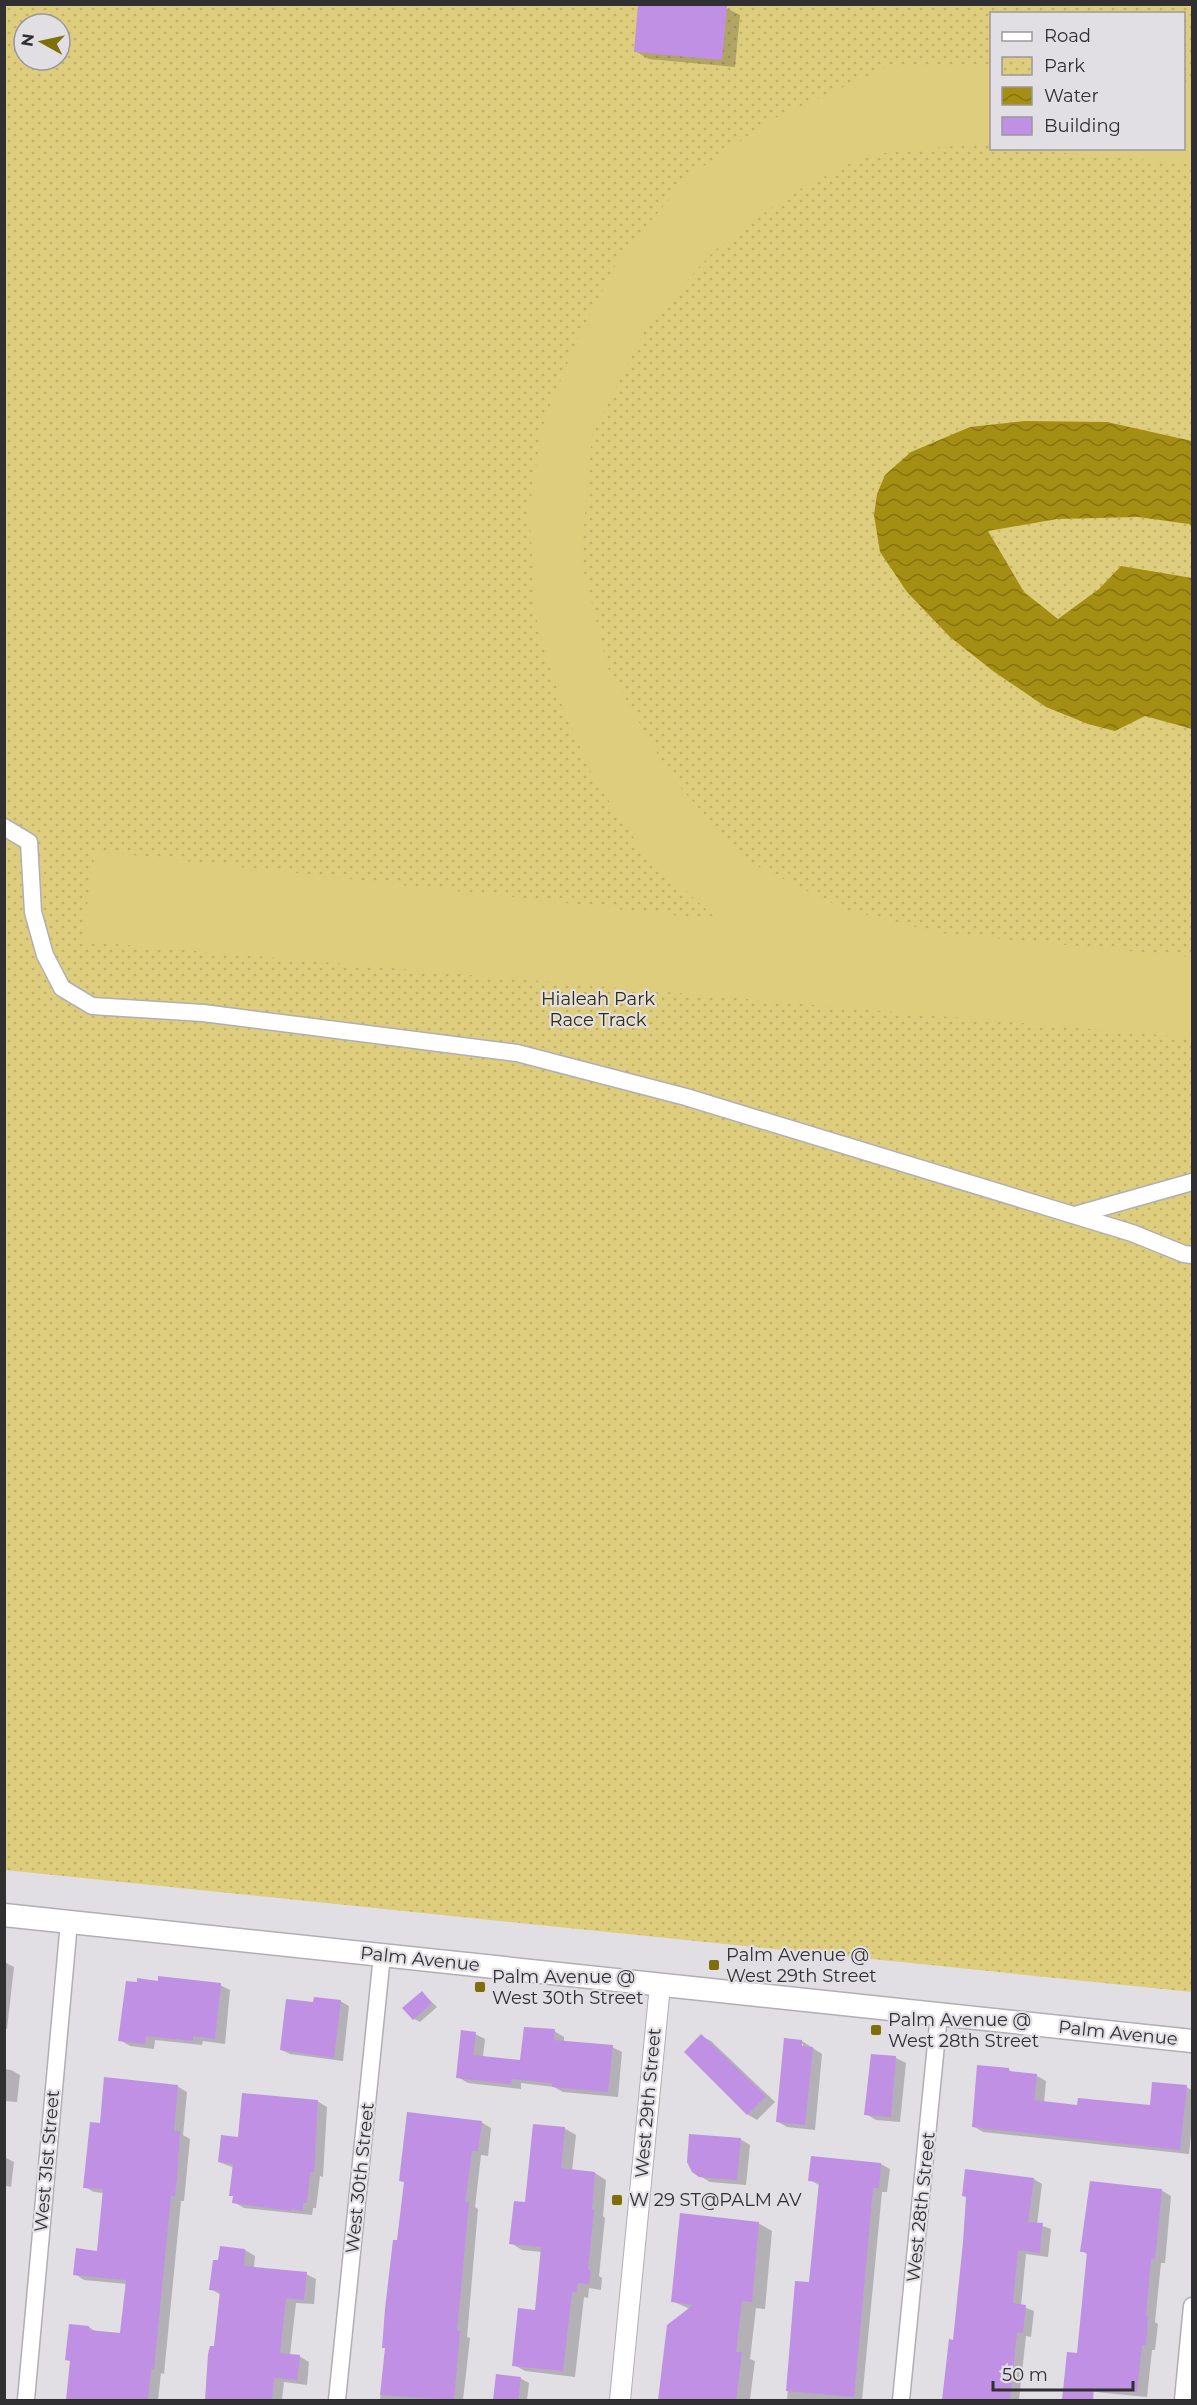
<svg xmlns="http://www.w3.org/2000/svg" width="1197" height="2405" font-family="Montserrat,sans-serif">
<defs>
<pattern id="park-dots" width="8" height="8" patternUnits="userSpaceOnUse" patternTransform="scale(1.5)"><rect width="8" height="8" fill="#decd7d"/><path d="M2 2h.1M6 6h.1" fill="none" stroke="#bfb06c" stroke-width="1.8" stroke-linecap="round"/></pattern>
<pattern id="water-waves" width="16" height="10" patternUnits="userSpaceOnUse" patternTransform="scale(1.5)"><rect width="16" height="10" fill="#a48e13"/><path d="M0 5q4-4 8 0t8 0" fill="none" stroke="#867412"/></pattern>
</defs>
<rect width="100%" height="100%" fill="#e1dee4"/>
<path fill="url(#park-dots)" fill-rule="evenodd" d="M5 5H1192V1992L5 1870ZM992 14H1184V148H992ZM24 24H60V60H24Z"/>
<g fill="#decd7d">
<polygon points="991,64 991,146 973,144 866,155 787,196 713,252 649,322 592,435 581,560 608,668 670,776 745,860 844,909 939,933 1192,957 1192,1038 82,941 95,851 718,920 645,854 594,779 563,708 537,623 529,511 542,428 573,349 621,254 692,174 771,120 885,68"/>
<polygon points="1184,85 1192,86 1192,164 1023,149 1184,148"/>
</g>
<polygon fill="url(#water-waves)" points="1024,421 1107,422 1192,441 1192,527 1189,524 1138,517 1057,519 988,531 1024,592 1058,619 1099,589 1121,566 1192,578 1192,729 1145,716 1115,731 1088,724 1046,707 993,671 950,637 907,592 880,552 874,515 877,494 885,475 911,452 970,427"/>
<g fill="#0003" fill-rule="evenodd">
<polygon points="640,4 694,4 726,8 740,15 735,67 649,59 635,51"/>
<polygon points="4,1962 14,1967 7,2029 4,2028"/>
<polygon points="220,1985 230,1990 225,2044 203,2041 202,2045 155,2040 154,2049 130,2046 120,2040"/>
<polygon points="422,1993 437,2007 420,2022 414,2019"/>
<polygon points="340,2001 349,2006 343,2061 290,2054 282,2050 314,2004"/>
<polygon points="554,2031 564,2037 564,2042 612,2047 622,2052 618,2097 563,2092 554,2087 521,2083 521,2089 468,2083 458,2077 475,2034 485,2039 483,2057 522,2062"/>
<polygon points="701,2036 711,2041 775,2102 757,2120 747,2114"/>
<path d="M786 2040 802 2041 822 2054 815 2130 787 2127 777 2121ZM800 2044H803L802 2053H800Z"/>
<polygon points="872,2055 896,2058 906,2063 900,2122 876,2120 866,2114"/>
<polygon points="4,2069 11,2070 20,2075 17,2102 4,2101"/>
<polygon points="1009,2070 1015,2073 1037,2076 1046,2081 1044,2103 1079,2107 1151,2107 1186,2087 1192,2090 1192,2124 1189,2154 983,2132 973,2126"/>
<polygon points="177,2086 187,2092 183,2135 190,2139 184,2201 181,2201 164,2374 161,2373 158,2400 68,2400 72,2362 67,2359 89,2327 96,2332 122,2334 127,2284 84,2280 75,2274 98,2252 104,2193 94,2192 85,2187 101,2125"/>
<polygon points="317,2101 327,2107 323,2177 320,2176 316,2208 313,2208 312,2215 244,2208 234,2202 234,2197 231,2195 234,2168 219,2162 239,2139"/>
<polygon points="481,2122 491,2128 488,2156 481,2155 475,2207 478,2209 467,2337 470,2338 463,2400 380,2400 405,2183 401,2180"/>
<polygon points="564,2128 576,2135 572,2171 595,2173 606,2180 603,2216 605,2218 599,2276 602,2278 601,2290 589,2288 588,2298 584,2297 575,2377 525,2371 514,2365 536,2312 542,2252 522,2250 511,2243 526,2204"/>
<polygon points="740,2139 750,2145 746,2185 710,2182 700,2176"/>
<polygon points="4,2157 14,2162 11,2187 6,2186 4,2198"/>
<polygon points="812,2157 881,2164 890,2169 887,2192 882,2192 862,2400 787,2400 797,2282 811,2284 819,2185 810,2180"/>
<polygon points="1034,2179 1042,2184 1037,2224 1051,2229 1048,2257 1026,2254 1021,2306 1034,2311 1031,2337 1026,2336 1019,2400 944,2400 947,2368 955,2341"/>
<polygon points="1161,2190 1171,2196 1165,2263 1161,2263 1155,2322 1158,2324 1155,2350 1152,2350 1147,2397 1075,2390 1088,2255 1082,2251"/>
<polygon points="758,2223 772,2231 765,2309 756,2308 750,2359 755,2361 750,2399 755,2400 660,2400 669,2326 690,2309 672,2301"/>
<polygon points="245,2250 255,2256 254,2268 306,2274 316,2279 314,2304 296,2303 290,2355 299,2356 309,2362 307,2385 284,2382 282,2400 206,2400 211,2347 215,2348 221,2295 211,2289 219,2262"/>
<polygon points="497,2376 520,2378 529,2383 527,2400 495,2400"/>
</g>
<g fill="#c090e4">
<polygon points="638,4 727,6 722,60 634,52"/>
<polygon points="158,1976 221,1983 215,2039 193,2036 193,2041 146,2036 145,2044 118,2041 126,1981 137,1982 137,1978 158,1981"/>
<polygon points="422,1991 432,2003 413,2020 402,2008"/>
<polygon points="314,1997 341,2000 334,2058 280,2050 286,1999 313,2002"/>
<polygon points="524,2027 555,2029 554,2040 613,2045 608,2092 552,2087 552,2083 512,2079 511,2084 456,2078 461,2030 476,2032 473,2055 520,2060"/>
<polygon points="701,2034 766,2096 747,2115 684,2052"/>
<polygon points="784,2038 802,2040 802,2046 813,2047 805,2125 776,2122"/>
<polygon points="871,2054 896,2056 891,2117 864,2115"/>
<polygon points="977,2065 1009,2068 1009,2071 1037,2074 1034,2100 1077,2105 1078,2098 1150,2105 1152,2082 1187,2085 1180,2150 972,2127"/>
<polygon points="104,2077 178,2085 174,2131 180,2131 177,2178 175,2196 171,2196 154,2369 151,2369 148,2400 66,2400 70,2361 65,2360 69,2324 89,2326 89,2330 120,2333 126,2280 73,2275 76,2248 97,2251 103,2189 83,2188 90,2122 100,2123"/>
<polygon points="242,2093 318,2100 314,2172 310,2172 307,2203 303,2203 303,2211 292,2209 291,2211 232,2203 233,2196 229,2196 233,2164 218,2162 221,2135 238,2137"/>
<polygon points="407,2112 482,2121 478,2151 472,2151 465,2202 469,2202 457,2331 460,2331 454,2400 380,2395 385,2348 382,2348 385,2309 393,2240 397,2240 404,2182 399,2181"/>
<polygon points="533,2124 565,2127 561,2168 595,2172 592,2209 594,2210 588,2269 591,2270 589,2284 578,2283 577,2292 572,2292 563,2371 512,2366 518,2308 535,2310 541,2247 509,2244 514,2201 525,2202"/>
<polygon points="689,2134 741,2138 737,2180 699,2177 692,2172 687,2162"/>
<polygon points="811,2156 881,2163 879,2188 873,2188 854,2397 786,2391 795,2281 809,2282 819,2182 808,2181"/>
<polygon points="965,2169 1034,2178 1028,2222 1043,2223 1041,2238 1040,2253 1018,2250 1013,2303 1026,2305 1023,2333 1017,2332 1010,2400 942,2400 949,2339 953,2340 963,2242 966,2197 962,2196"/>
<polygon points="1090,2181 1162,2189 1155,2259 1151,2258 1146,2316 1148,2317 1146,2345 1142,2345 1137,2392 1094,2388 1093,2400 1062,2400 1067,2352 1077,2353 1087,2252 1080,2252"/>
<polygon points="680,2213 759,2222 752,2302 742,2301 736,2352 742,2352 736,2400 658,2400 667,2325 693,2305 671,2302"/>
<polygon points="220,2246 245,2249 244,2266 307,2272 304,2300 286,2298 280,2353 300,2355 297,2380 274,2378 272,2400 205,2400 208,2354 210,2346 214,2346 220,2291 209,2290 213,2260 218,2260"/>
<polygon points="496,2374 521,2377 518,2400 493,2400"/>
</g>
<g fill="none" stroke-linecap="round" stroke-linejoin="round">
<defs>
<g id="minor">
<polyline points="4,827 29,842 33,912 45,955 62,988 92,1006 203,1013 517,1053 686,1097 1132,1233 1184,1254 1192,1255"/>
<polyline points="1075,1215 1192,1182"/>
<polyline points="26,2400 69,1922"/>
<polyline points="337,2400 382,1955"/>
<polyline points="901,2400 939,2014"/>
<polyline points="1183,2400 1192,2306"/>
</g>
<polyline id="tertiary" points="620,2400 660,1985"/>
<polyline id="secondary" points="4,1915 1192,2041"/>
</defs>
<use href="#minor" stroke="#b1aeb4" stroke-width="19"/>
<use href="#tertiary" stroke="#b1aeb4" stroke-width="22"/>
<use href="#secondary" stroke="#b1aeb4" stroke-width="25"/>
<use href="#minor" stroke="#fff" stroke-width="16"/>
<use href="#tertiary" stroke="#fff" stroke-width="20"/>
<use href="#secondary" stroke="#fff" stroke-width="22"/>
</g>
<g fill="#806e0b" stroke="#e1dee4" stroke-width="2">
<rect x="708" y="1959" width="12" height="12" rx="3"/>
<rect x="474" y="1981" width="12" height="12" rx="3"/>
<rect x="870" y="2024" width="12" height="12" rx="3"/>
<rect x="611" y="2194" width="12" height="12" rx="3"/>
</g>
<g text-anchor="middle" dominant-baseline="central" stroke-width="4.5" stroke-linejoin="round" paint-order="stroke">
<g font-size="18" fill="#352c00" stroke="#e1dee4">
<text x="598" y="999">Hialeah Park<tspan x="598" dy="21">Race Track</tspan></text>
</g>
<g font-size="18" fill="#302f31" stroke="#e1dee4" text-anchor="start">
<text x="726" y="1955">Palm Avenue @<tspan x="726" dy="21">West 29th Street</tspan></text>
<text x="492" y="1977">Palm Avenue @<tspan x="492" dy="21">West 30th Street</tspan></text>
<text x="888" y="2020">Palm Avenue @<tspan x="888" dy="21">West 28th Street</tspan></text>
<text x="629" y="2200">W 29 ST@PALM AV</text>
</g>
<g font-size="18" fill="#302f31" stroke="#e1dee4">
<text transform="translate(420 1959) rotate(6)">Palm Avenue</text>
<text transform="translate(1118 2033) rotate(6)">Palm Avenue</text>
<text transform="translate(648 2103) rotate(-85)">West 29th Street</text>
<text transform="translate(47 2161) rotate(-85)">West 31st Street</text>
<text transform="translate(360 2178) rotate(-84)">West 30th Street</text>
<text transform="translate(921 2207) rotate(-84)">West 28th Street</text>
</g>
</g>
<rect width="1197" height="2405" fill="none" stroke="#302f31" stroke-width="12"/>
<rect x="990" y="12" width="195" height="138" fill="#e1dee4" stroke="#9a989c" stroke-width="1.5"/>
<rect x="1002" y="32" width="30" height="9" fill="#ffffff" stroke="#9a989c" stroke-width="1.5"/>
<text x="1044" y="42" font-size="18" fill="#302f31">Road</text>
<rect x="1002" y="57" width="30" height="18" fill="url(#park-dots)" stroke="#9a989c" stroke-width="1.5"/>
<text x="1044" y="72" font-size="18" fill="#302f31">Park</text>
<rect x="1002" y="87" width="30" height="18" fill="url(#water-waves)" stroke="#9a989c" stroke-width="1.5"/>
<text x="1044" y="102" font-size="18" fill="#302f31">Water</text>
<rect x="1002" y="117" width="30" height="18" fill="#c090e4" stroke="#9a989c" stroke-width="1.5"/>
<text x="1044" y="132" font-size="18" fill="#302f31">Building</text>
<g transform="translate(42 42) rotate(278)"><circle r="28" fill="#e1dee4" stroke="#9a989c" stroke-width="1.5"/>
<path d="M0-4.5L10 22L0 15L-10 22Z" fill="#806e0b"/>
<text y="-9" font-size="16" font-weight="bold" text-anchor="middle" fill="#302f31">N</text>
</g>
<path d="M993 2381v9h140v-9" fill="none" stroke="#302f31" stroke-width="3"/>
<text x="1002" y="2381" font-size="18" fill="#302f31" stroke="#e1dee4" stroke-width="4.5" paint-order="stroke">50 m</text>
</svg>
